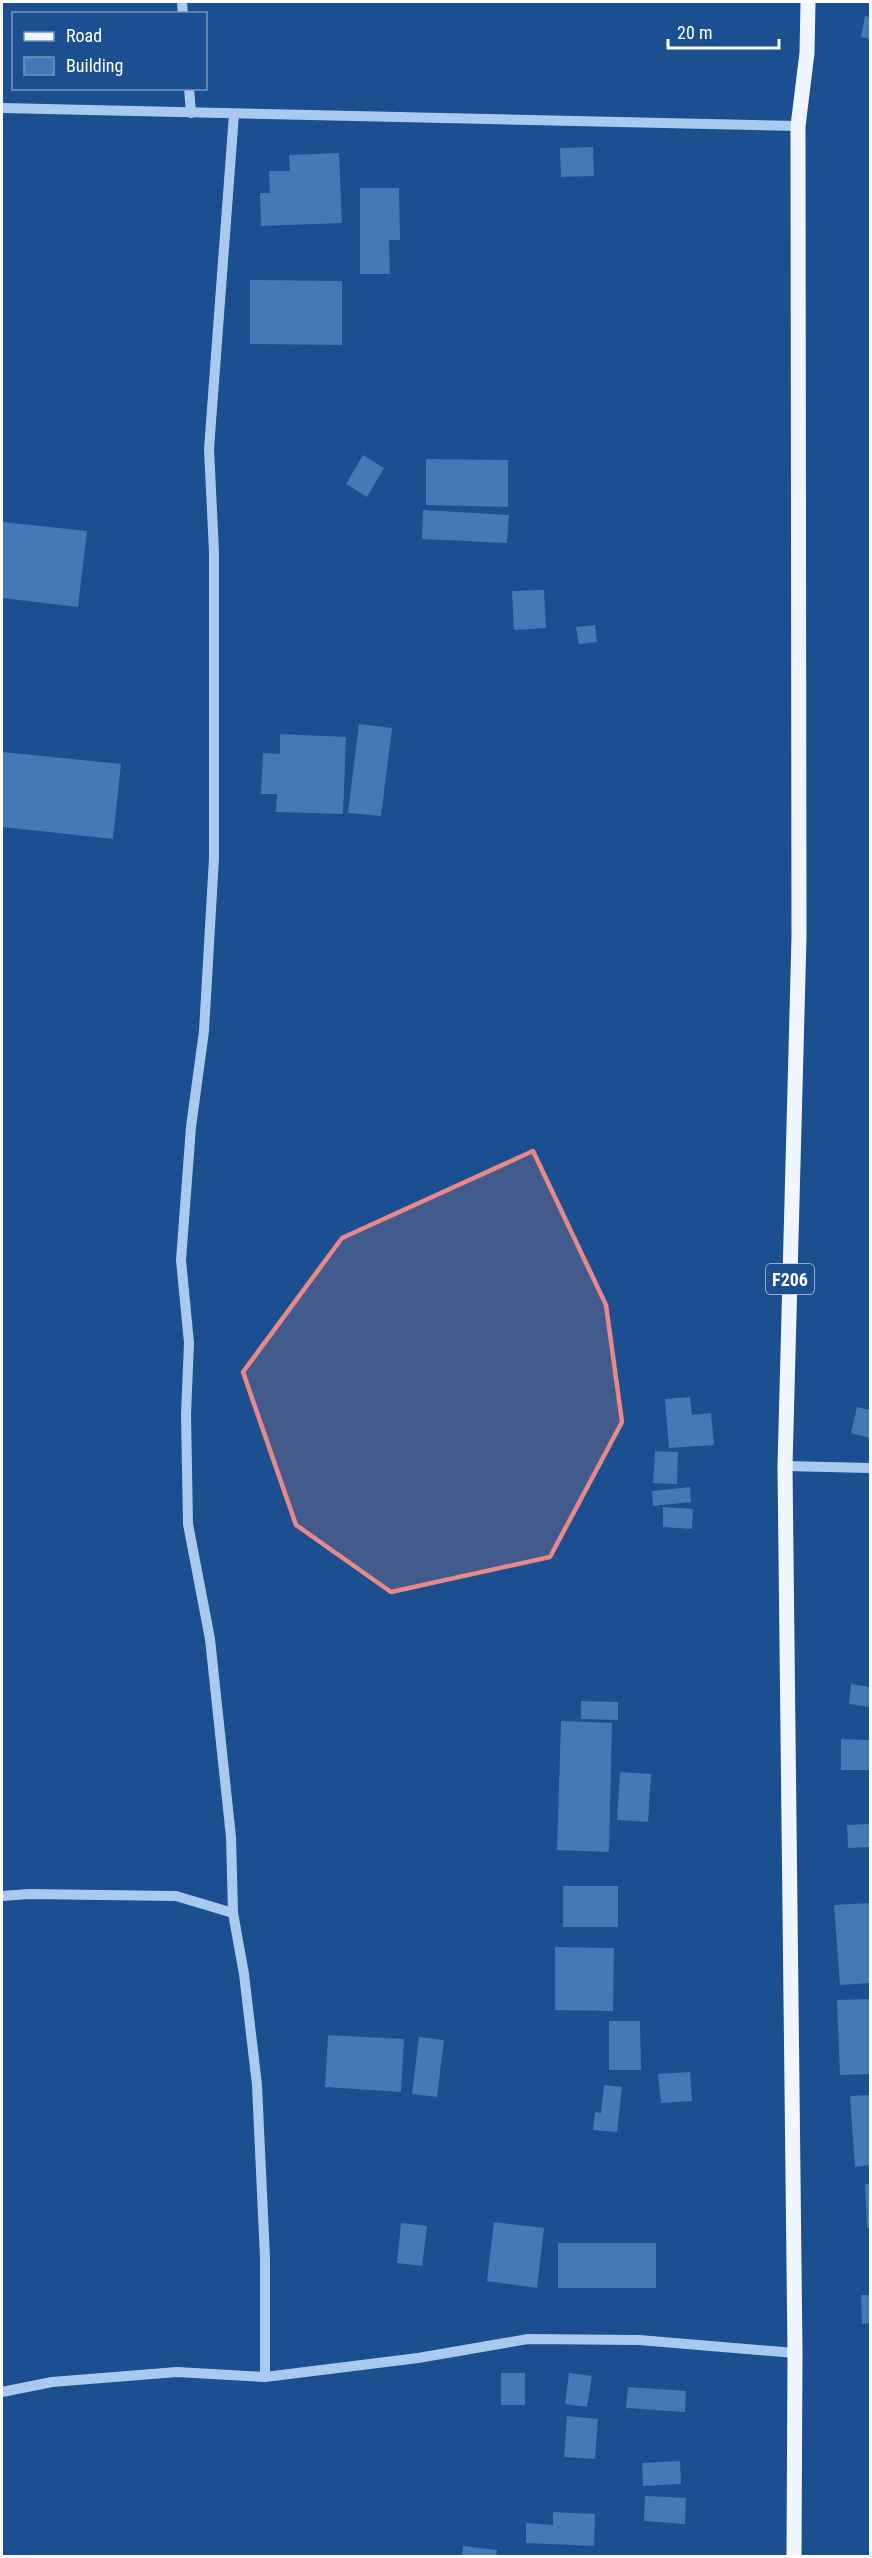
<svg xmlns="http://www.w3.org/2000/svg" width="872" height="2558" font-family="'Roboto Condensed',sans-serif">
<rect width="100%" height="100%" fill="#1b4f8f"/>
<g fill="#4478b7">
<polygon points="865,16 870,17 870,39 861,37"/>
<polygon points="593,147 594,176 561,177 560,148"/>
<polygon points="339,153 342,223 261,226 260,193 270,193 269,171 290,171 289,155"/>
<polygon points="360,188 399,188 400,240 389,240 390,274 360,274"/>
<polygon points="250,280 342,281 342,345 250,344"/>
<polygon points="363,455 384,468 367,497 346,484"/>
<polygon points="426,459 508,460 508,507 426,505"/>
<polygon points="423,510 509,515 507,543 422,539"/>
<polygon points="2,522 87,531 78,607 2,598"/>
<polygon points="544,590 546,628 514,630 512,591"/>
<polygon points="595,625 597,642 579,644 576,627"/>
<polygon points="359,724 392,728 381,816 348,813"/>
<polygon points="280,734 346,737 343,814 276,812 277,794 261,794 263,753 280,754"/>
<polygon points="2,752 121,764 113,839 2,827"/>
<polygon points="690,1397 692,1415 711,1413 714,1445 669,1448 665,1399"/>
<polygon points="857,1407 870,1410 870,1438 851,1433"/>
<polygon points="655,1451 678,1452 677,1484 653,1483"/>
<polygon points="690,1487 691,1502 653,1506 652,1491"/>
<polygon points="663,1507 693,1509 692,1529 663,1527"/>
<polygon points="851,1684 870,1687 870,1707 849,1704"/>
<polygon points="581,1701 618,1702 618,1720 581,1719"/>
<polygon points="561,1721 612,1723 609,1852 557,1850"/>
<polygon points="841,1739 870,1740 870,1770 841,1770"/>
<polygon points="620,1772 651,1774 648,1822 617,1820"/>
<polygon points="870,1824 870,1847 848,1848 847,1825"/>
<rect x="563" y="1886" width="55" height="41"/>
<polygon points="870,1903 870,1983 840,1985 834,1905"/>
<polygon points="555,1947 614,1948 613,2011 555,2010"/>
<polygon points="870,1999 870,2074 840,2075 837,2000"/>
<polygon points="609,2021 640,2021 641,2070 609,2070"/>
<polygon points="328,2035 404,2039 401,2092 325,2087"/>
<polygon points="419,2037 444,2040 437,2097 412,2094"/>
<polygon points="690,2072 692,2101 661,2103 658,2074"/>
<polygon points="604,2085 622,2087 617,2132 593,2130 595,2112 601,2113"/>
<polygon points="870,2095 870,2165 855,2167 850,2096"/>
<polygon points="865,2184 870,2184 870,2228 867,2228"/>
<polygon points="494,2222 544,2228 537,2288 487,2281"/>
<polygon points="401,2223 427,2226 422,2266 397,2263"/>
<rect x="558" y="2243" width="98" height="45"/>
<polygon points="861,2295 870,2295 870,2323 862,2324"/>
<rect x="501" y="2373" width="24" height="32"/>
<polygon points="569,2373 592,2376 587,2407 565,2404"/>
<polygon points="628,2387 686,2391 685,2412 626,2408"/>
<polygon points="567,2416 598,2419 595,2459 564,2457"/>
<polygon points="680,2461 681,2484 643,2486 642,2463"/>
<polygon points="645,2496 686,2498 685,2524 644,2521"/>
<polygon points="553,2512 595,2514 594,2546 526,2543 526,2523 553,2525"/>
<polygon points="463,2546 497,2550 496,2556 462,2556"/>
</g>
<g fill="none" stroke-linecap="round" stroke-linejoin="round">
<g stroke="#a9c9ee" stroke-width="10">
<polyline points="182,2 183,14"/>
<polyline points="189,88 191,113"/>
<polyline points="2,108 798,126"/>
<polyline points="234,114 209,449 214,552 214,858 204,1031 191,1127 181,1260 189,1343 186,1414 188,1524 210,1639 231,1837 233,1913 244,1974 257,2085 265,2258 265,2377"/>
<polyline points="785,1466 870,1468"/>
<polyline points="2,1896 29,1894 176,1896 233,1913"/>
<polyline points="2,2392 52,2382 177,2372 265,2377 418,2358 528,2339 639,2340 795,2353"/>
</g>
<polyline stroke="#f0f6ff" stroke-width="15" points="794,2556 795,2353 785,1466 799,937 798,126 807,53 808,2"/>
</g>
<path fill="#e88989" fill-opacity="0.2" stroke="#e88989" stroke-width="4.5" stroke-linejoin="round" d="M533 1151 606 1305 622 1422 550 1557 391 1592 296 1525 243 1372 342 1238Z"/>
<g text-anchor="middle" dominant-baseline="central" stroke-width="4.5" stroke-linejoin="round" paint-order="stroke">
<rect fill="#1b4f8f" stroke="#bbcadd" stroke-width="1.5" x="766" y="1264" width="48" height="30" rx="4.5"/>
<g font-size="18" font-weight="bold" fill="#fff">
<text x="790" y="1279">F206</text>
</g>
</g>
<rect width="872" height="2558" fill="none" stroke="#ffffff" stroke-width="6"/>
<rect x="12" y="12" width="195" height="78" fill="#1b4f8f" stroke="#7695bc" stroke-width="1.5"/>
<rect x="24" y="32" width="30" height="9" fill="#f0f6ff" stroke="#7695bc" stroke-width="1.5"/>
<text x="66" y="42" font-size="18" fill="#ffffff">Road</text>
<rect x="24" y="57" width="30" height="18" fill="#4478b7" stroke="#7695bc" stroke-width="1.5"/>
<text x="66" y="72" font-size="18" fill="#ffffff">Building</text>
<path d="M668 39v9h111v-9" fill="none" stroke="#ffffff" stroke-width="3"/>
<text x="677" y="39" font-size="18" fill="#ffffff" stroke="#1b4f8f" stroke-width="4.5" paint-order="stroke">20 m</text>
</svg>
